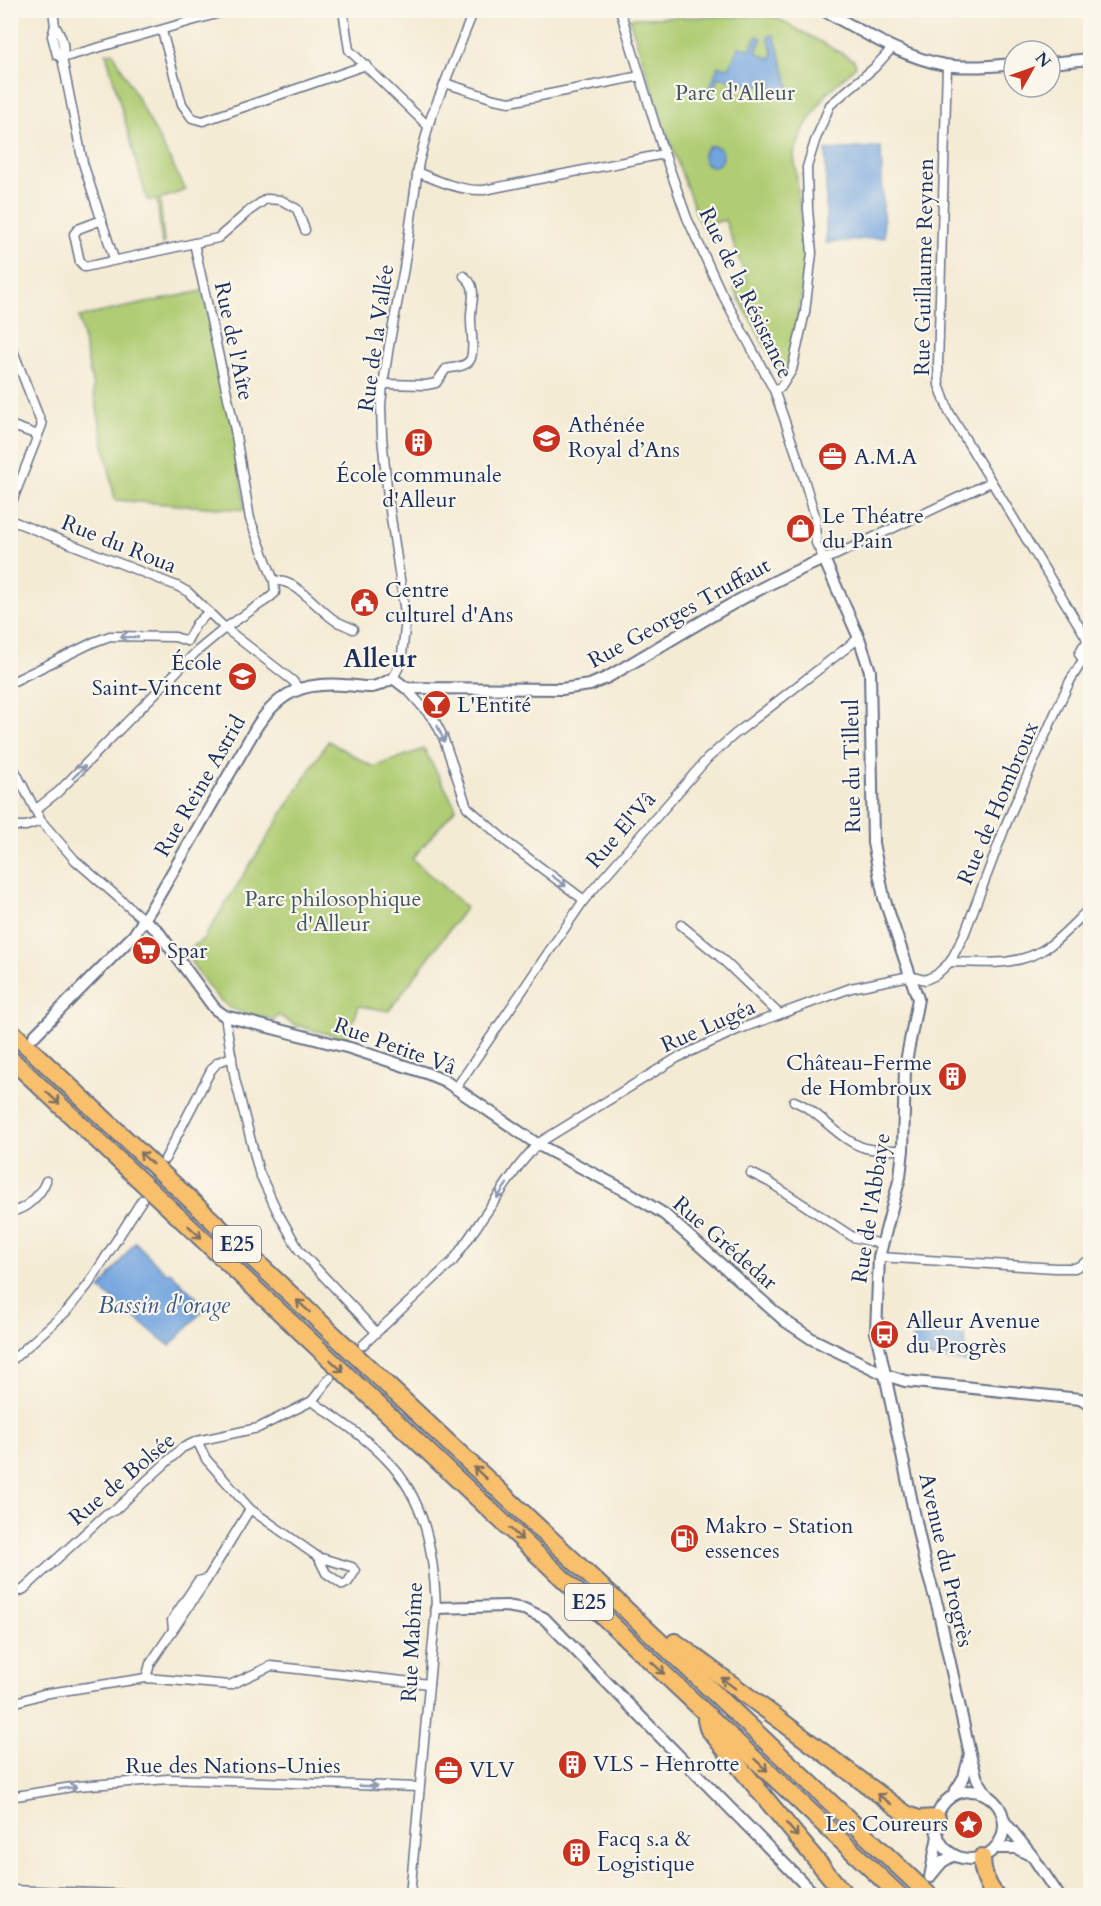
<svg xmlns="http://www.w3.org/2000/svg" width="1101" height="1906" font-family="Cardo,serif">
<rect width="100%" height="100%" fill="#fbf7ec"/>
<filter id="ink" filterUnits="userSpaceOnUse"><feTurbulence type="fractalNoise" baseFrequency=".0167" numOctaves="2"/><feDisplacementMap in="SourceGraphic" scale="12" xChannelSelector="R" yChannelSelector="G"/><feConvolveMatrix kernelMatrix="1 2 1 2 8 2 1 2 1" color-interpolation-filters="sRGB"/></filter>
<filter id="wash" filterUnits="userSpaceOnUse"><feTurbulence type="fractalNoise" baseFrequency=".008" numOctaves="4" result="noise"/><feDisplacementMap in="SourceGraphic" scale="24" xChannelSelector="R" yChannelSelector="G"/><feGaussianBlur stdDeviation="1.35" result="paint"/><feColorMatrix in="noise" values="0 0 0 0 0 0 0 0 0 0 0 0 0 0 0 0 0 1.4 0 .05"/><feComposite in="paint" operator="in"/></filter>
<g filter="url(#wash)">
<rect width="100%" height="100%" fill="#f4ebd4"/>
<g fill="#b0cd74" stroke="#667e69" stroke-width="1.5">
<polygon points="773,16 854,60 856,66 827,93 805,126 794,154 806,263 791,367 776,366 734,289 747,281 725,220 701,226 663,123 629,18"/>
<polygon points="113,52 186,190 160,199 164,243 162,244 157,200 147,200 106,53"/>
<polygon points="203,291 235,430 245,510 115,500 79,317"/>
<path d="M328 741 373 767 424 749 456 808 412 859 466 907 389 1011 359 1006 347 1039 295 1025 278 1015 275 1020C259 1016 239 1014 226 1005 211 994 196 968 185 953L204 938Z"/>
</g>
<g fill="#72a4de" stroke="#466a9e" stroke-width="1.5">
<polygon points="774,35 789,86 786,92 718,77 713,91 709,91 718,66 729,68 739,47 750,49 757,36 762,38 756,52 770,59 773,54 768,36"/>
<circle cx="713" cy="156" r="10"/>
<polygon points="881,147 884,237 826,243 826,150"/>
<polygon points="135,1242 166,1273 170,1272 206,1307 170,1346 100,1289"/>
<polygon points="913,1326 965,1334 967,1363 911,1355"/>
</g>
</g>
<g filter="url(#ink)">
<g fill="none" stroke-linecap="round" stroke-linejoin="round">
<defs>
<g id="minor">
<polyline points="53,10 55,26 52,36 57,55 62,58"/>
<polyline points="343,10 349,50 428,126"/>
<polyline points="620,10 661,144 687,218 720,290 774,390 798,459 815,516 816,543 824,559 836,555 991,482"/>
<path d="M55 26C62 36 66 46 62 58L83 163 114 259"/>
<polyline points="162,31 182,104 192,118 203,121 366,65"/>
<polyline points="62,58 230,10"/>
<polyline points="947,66 938,365 939,385 949,412 1075,619 1086,637 1087,645"/>
<polyline points="445,83 494,99 510,102 640,76"/>
<path d="M417 172C438 181 461 191 484 190L664 154"/>
<polyline points="102,220 78,229 74,234 80,262 85,267 218,238 249,211 266,199 281,200 297,209 305,230"/>
<polyline points="10,343 42,425 10,507"/>
<path d="M384 384 426 385 436 383 446 369C454 367 468 367 471 358 475 345 470 328 471 315 471 305 475 297 472 287 471 282 467 279 464 276"/>
<polyline points="774,390 781,387 792,370 805,312 812,253 808,210 807,167 815,141 830,105 874,68 893,47"/>
<polyline points="10,425 38,435"/>
<polyline points="10,520 177,586 188,592 225,628 293,681 298,688"/>
<path d="M274 581C296 578 318 610 336 621 341 624 348 626 353 629"/>
<polyline points="187,641 196,624 209,612"/>
<polyline points="1090,645 1083,646 1079,654 1083,660 1090,660"/>
<polyline points="393,678 401,663 406,620 388,497 382,437 381,405 383,385 389,346 404,268 419,162 431,117 474,10"/>
<polyline points="10,683 94,642 110,636 175,637 187,641"/>
<polyline points="406,688 435,721 443,737 467,807 508,843 584,900"/>
<polyline points="10,761 41,821 75,860 144,920"/>
<polyline points="35,810 58,792 196,652 225,628 268,599 275,593 274,581 250,519 235,430 194,243"/>
<polyline points="10,826 26,826 41,821"/>
<polyline points="681,925 719,956 779,1014"/>
<path d="M950 962C983 963 1021 967 1049 946 1064 935 1077 920 1090 908"/>
<polyline points="225,1016 235,1079 259,1172 277,1211 299,1250 376,1332"/>
<polyline points="456,1088 584,900 707,759 734,735 859,638"/>
<path d="M794 1101C820 1111 838 1140 865 1148 876 1151 891 1150 903 1150"/>
<polyline points="165,1159 211,1070 218,1062 232,1057"/>
<polyline points="751,1173 769,1182 853,1237 881,1244"/>
<path d="M10 1209 13 1211C27 1209 41 1194 46 1181"/>
<polyline points="879,1257 1055,1268 1075,1268 1090,1260"/>
<polyline points="363,1345 453,1261 518,1167 537,1144 677,1058 737,1030 851,988 910,976 925,980 936,975 950,962 964,935 1007,822 1056,711 1070,681 1083,660"/>
<polyline points="10,1362 67,1311 88,1285 142,1200"/>
<path d="M312 1401C337 1419 364 1436 385 1458 426 1499 434 1553 436 1608L410 1896"/>
<polyline points="197,1441 206,1459 250,1509 318,1557 326,1573 343,1585 348,1582 355,1571 352,1567 318,1557"/>
<polyline points="10,1596 24,1589 106,1514 115,1510 182,1448 197,1441 258,1428 312,1401 330,1378"/>
<polyline points="173,1629 172,1620 198,1581 207,1579"/>
<polyline points="146,1678 150,1664 204,1584 250,1509"/>
<polyline points="10,1704 43,1694 146,1678 230,1685 271,1666 429,1684"/>
<polyline points="10,1797 78,1786 168,1779 419,1787"/>
<polyline points="10,1890 175,1896"/>
</g>
<g id="tertiary">
<path d="M823 10C862 31 901 57 945 65 964 68 994 66 1014 64"/>
<polyline points="1050,63 1090,59"/>
<polyline points="144,920 157,930 215,1009 225,1016 350,1048 426,1073 445,1081 537,1144 628,1192 664,1214 785,1321 812,1339 886,1375 905,1381 1080,1399 1090,1405"/>
<path d="M34 1036 134 935 154 904 257 726C280 692 302 682 344 685 369 686 369 692 393 678L406 688 562 689 590 685 608 677C679 636 748 590 824 559L859 638 870 671 873 843 884 898 918 999 905 1067 903 1150 900 1177 879 1257 876 1332 925 1564 938 1608 970 1754 977 1779 988 1796"/>
<polyline points="436,1608 506,1606 524,1609 544,1618 816,1896"/>
<circle cx="970" cy="1825" r="34"/>
<polyline points="953,1795 964,1777 970,1754"/>
<polyline points="1004,1821 1033,1857 1059,1896"/>
<polyline points="995,1848 1016,1848 1028,1854"/>
<polyline points="932,1874 942,1862 954,1855"/>
<polyline points="930,1877 938,1836"/>
</g>
<g id="motorway">
<polyline points="10,1030 930,1896"/>
<polyline points="10,1058 900,1896"/>
<polyline points="675,1642 906,1814 918,1819 937,1818"/>
<polyline points="706,1720 708,1728 728,1753 846,1896"/>
<path d="M982 1857C982 1872 986 1884 996 1896"/>
</g>
</defs>
<use href="#minor" stroke="#677187" stroke-width="11"/>
<use href="#tertiary" stroke="#677187" stroke-width="14"/>
<use href="#motorway" stroke="#677187" stroke-width="20"/>
<use href="#minor" stroke="#fff" stroke-width="8"/>
<use href="#tertiary" stroke="#fff" stroke-width="10"/>
<use href="#motorway" stroke="#f8bf6c" stroke-width="16"/>
</g>
<defs><path id="oneway-shaft" d="M-6 0H5M1.5-3L5.5 0L1.5 3" fill="none" stroke-width="1.6" stroke-linecap="round" stroke-linejoin="round" transform="scale(1.5)"/></defs>
<g stroke="#8d97ae">
<use href="#oneway-shaft" transform="translate(129 637) rotate(-179)"/>
<use href="#oneway-shaft" transform="translate(441 734) rotate(66)"/>
<use href="#oneway-shaft" transform="translate(79 772) rotate(-45)"/>
<use href="#oneway-shaft" transform="translate(559 881) rotate(37)"/>
<use href="#oneway-shaft" transform="translate(502 1191) rotate(125)"/>
<use href="#oneway-shaft" transform="translate(368 1786) rotate(2)"/>
<use href="#oneway-shaft" transform="translate(68 1788) rotate(-9)"/>
</g>
<g stroke="#7e7064">
<use href="#oneway-shaft" transform="translate(53 1098) rotate(43)"/>
<use href="#oneway-shaft" transform="translate(146 1158) rotate(-137)"/>
<use href="#oneway-shaft" transform="translate(195 1232) rotate(43)"/>
<use href="#oneway-shaft" transform="translate(303 1306) rotate(-137)"/>
<use href="#oneway-shaft" transform="translate(337 1366) rotate(43)"/>
<use href="#oneway-shaft" transform="translate(480 1473) rotate(-137)"/>
<use href="#oneway-shaft" transform="translate(516 1534) rotate(43)"/>
<use href="#oneway-shaft" transform="translate(658 1668) rotate(43)"/>
<use href="#oneway-shaft" transform="translate(728 1683) rotate(-143)"/>
<use href="#oneway-shaft" transform="translate(761 1765) rotate(43)"/>
<use href="#oneway-shaft" transform="translate(884 1799) rotate(-144)"/>
<use href="#oneway-shaft" transform="translate(792 1830) rotate(50)"/>
</g>
</g>
<defs>
<symbol id="school-disc" viewBox="-11 -11 22 22"><circle r="9.5" fill="#c8321e" stroke="#fbf7ec"/><path d="M0-5L7-2L0 1L-7-2ZM-4 1L0 2.5L4 1V4Q0 6-4 4Z" fill="#fff"/></symbol>
<symbol id="building-disc" viewBox="-11 -11 22 22"><circle r="9.5" fill="#c8321e" stroke="#fbf7ec"/><path d="M-4-6H4V6H1V3H-1V6H-4ZM-2.5-4.3h1.7v1.8h-1.7ZM.8-4.3h1.7v1.8H.8ZM-2.5-1h1.7V.8h-1.7ZM.8-1h1.7V.8H.8Z" fill="#fff"/></symbol>
<symbol id="office-disc" viewBox="-11 -11 22 22"><circle r="9.5" fill="#c8321e" stroke="#fbf7ec"/><path d="M-6-3h4V-5.5h4V-3h4V5H-6ZM-1-4.5V-3h2v-1.5ZM-6 0V1H6V0Z" fill="#fff"/></symbol>
<symbol id="shop-disc" viewBox="-11 -11 22 22"><circle r="9.5" fill="#c8321e" stroke="#fbf7ec"/><path d="M-5-2.5h2.3a2.7 3.5 0 0 1 5.4 0H5L5.5 6h-11ZM-1.5-2.5h3a1.5 2.3 0 0 0-3 0Z" fill="#fff"/></symbol>
<symbol id="civic-disc" viewBox="-11 -11 22 22"><circle r="9.5" fill="#c8321e" stroke="#fbf7ec"/><path d="M-.6-6.5H3V-4.5H.6V-3L4-1V1h2V6H-6V1h2V-1L-.6-3ZM-1.2 2.5V6h2.4V2.5Z" fill="#fff"/></symbol>
<symbol id="bar-disc" viewBox="-11 -11 22 22"><circle r="9.5" fill="#c8321e" stroke="#fbf7ec"/><path d="M-6-5H6L.8 .8V4.5H3.5V6h-7V4.5H-.8V.8Z" fill="#fff"/></symbol>
<symbol id="supermarket-disc" viewBox="-11 -11 22 22"><circle r="9.5" fill="#c8321e" stroke="#fbf7ec"/><path d="M-6-5.5h2.5l.6 2H6L4.5 2H-2.5L-4.4-4H-6ZM-1.5 3.2a1.3 1.3 0 1 0 .1 0ZM3 3.2a1.3 1.3 0 1 0 .1 0Z" fill="#fff"/></symbol>
<symbol id="bus-disc" viewBox="-11 -11 22 22"><circle r="9.5" fill="#c8321e" stroke="#fbf7ec"/><path d="M-5-6H5V4H4V6H2V4H-2V6H-4V4H-5ZM-3.5-4V0h7V-4ZM-3.5 1.2v1.5H-2V1.2ZM2 1.2v1.5H3.5V1.2Z" fill="#fff"/></symbol>
<symbol id="fuel-disc" viewBox="-11 -11 22 22"><circle r="9.5" fill="#c8321e" stroke="#fbf7ec"/><path d="M-5.5-6h7V0h2V4h1.3V-2.5L3-4.5l.8-.8L6-3V5H2.5V1h-1V6h-7ZM-4.2-4.7v3.2H.2V-4.7Z" fill="#fff"/></symbol>
<symbol id="sight-disc" viewBox="-11 -11 22 22"><circle r="9.5" fill="#c8321e" stroke="#fbf7ec"/><path d="M0-6L1.8-2.2L6-1.7L2.9 1.2L3.7 5.4L0 3.3L-3.7 5.4L-2.9 1.2L-6-1.7L-1.8-2.2Z" fill="#fff"/></symbol>
</defs>
<g fill-rule="evenodd">
<use href="#school-disc" x="530" y="422" width="33" height="33"/>
<use href="#building-disc" x="402" y="426" width="33" height="33"/>
<use href="#office-disc" x="816" y="440" width="33" height="33"/>
<use href="#shop-disc" x="784" y="512" width="33" height="33"/>
<use href="#civic-disc" x="348" y="586" width="33" height="33"/>
<use href="#school-disc" x="226" y="660" width="33" height="33"/>
<use href="#bar-disc" x="420" y="688" width="33" height="33"/>
<use href="#supermarket-disc" x="130" y="934" width="33" height="33"/>
<use href="#building-disc" x="936" y="1060" width="33" height="33"/>
<use href="#bus-disc" x="868" y="1318" width="33" height="33"/>
<use href="#fuel-disc" x="668" y="1522" width="33" height="33"/>
<use href="#building-disc" x="556" y="1748" width="33" height="33"/>
<use href="#office-disc" x="432" y="1754" width="33" height="33"/>
<use href="#sight-disc" x="952" y="1808" width="33" height="33"/>
<use href="#building-disc" x="560" y="1836" width="33" height="33"/>
</g>
<g text-anchor="middle" dominant-baseline="central" stroke-width="4.5" stroke-linejoin="round" paint-order="stroke">
<g fill="#fbf7ec" stroke="#5e6b89" stroke-width="1.5">
<rect x="213" y="1226" width="48" height="36" rx="4.5"/>
<rect x="565" y="1584" width="48" height="36" rx="4.5"/>
</g>
<g font-size="21" font-weight="bold" fill="#1b2f5e">
<text x="237" y="1244">E25</text>
<text x="589" y="1602">E25</text>
</g>
<g font-size="22" fill="#405664" stroke="#fbf7ec">
<text x="735" y="93">Parc d'Alleur</text>
<text x="333" y="899">Parc philosophique<tspan x="333" dy="25">d'Alleur</tspan></text>
</g>
<g font-size="22" fill="#1b2f5e" stroke="#fbf7ec">
<text transform="translate(924 267) rotate(-89)">Rue Guillaume Reynen</text>
<text transform="translate(746 293) rotate(64)">Rue de la Résistance</text>
<text transform="translate(376 338) rotate(-82)">Rue de la Vallée</text>
<text transform="translate(234 341) rotate(78)">Rue de l'Aîte</text>
<text transform="translate(119 544) rotate(22)">Rue du Roua</text>
<text transform="translate(679 613) rotate(-29)">Rue Georges Truffaut</text>
<text transform="translate(852 766) rotate(-91)">Rue du Tilleul</text>
<text transform="translate(200 786) rotate(-60)">Rue Reine Astrid</text>
<text transform="translate(998 803) rotate(-67)">Rue de Hombroux</text>
<text transform="translate(621 830) rotate(-49)">Rue El'Vâ</text>
<text transform="translate(708 1026) rotate(-24)">Rue Lugéa</text>
<text transform="translate(395 1046) rotate(20)">Rue Petite Vâ</text>
<text transform="translate(871 1208) rotate(-81)">Rue de l'Abbaye</text>
<text transform="translate(725 1243) rotate(41)">Rue Grédedar</text>
<text transform="translate(122 1479) rotate(-40)">Rue de Bolsée</text>
<text transform="translate(946 1560) rotate(77)">Avenue du Progrès</text>
<text transform="translate(412 1642) rotate(-87)">Rue Mabîme</text>
<text x="233" y="1766">Rue des Nations-Unies</text>
</g>
<g font-size="22" fill="#1b2f5e" stroke="#fbf7ec" text-anchor="start">
<text x="568" y="425">Athénée<tspan x="568" dy="25">Royal d’Ans</tspan></text>
<text x="854" y="457">A.M.A</text>
<text x="419" y="475" text-anchor="middle">École communale<tspan x="419" dy="25">d'Alleur</tspan></text>
<text x="822" y="516">Le Théatre<tspan x="822" dy="25">du Pain</tspan></text>
<text x="385" y="590">Centre<tspan x="385" dy="25">culturel d'Ans</tspan></text>
<text x="222" y="663" text-anchor="end">École<tspan x="222" dy="25">Saint-Vincent</tspan></text>
<text x="457" y="705">L'Entité</text>
<text x="167" y="951">Spar</text>
<text x="932" y="1063" text-anchor="end">Château-Ferme<tspan x="932" dy="25">de Hombroux</tspan></text>
<text x="906" y="1321">Alleur Avenue<tspan x="906" dy="25">du Progrès</tspan></text>
<text x="705" y="1526">Makro - Station<tspan x="705" dy="25">essences</tspan></text>
<text x="593" y="1764">VLS - Henrotte</text>
<text x="469" y="1770">VLV</text>
<text x="948" y="1824" text-anchor="end">Les Coureurs</text>
<text x="597" y="1839">Facq s.a &amp;<tspan x="597" dy="25">Logistique</tspan></text>
</g>
<g font-size="24" font-style="italic" fill="#39588b" stroke="#fbf7ec">
<text x="164" y="1305">Bassin d'orage</text>
</g>
<g font-size="26" font-weight="bold" fill="#1b2f5e" stroke="#fbf7ec">
<text x="380" y="658">Alleur</text>
</g>
</g>
<rect width="1101" height="1906" fill="none" stroke="#fbf7ec" stroke-width="36"/>
<g transform="translate(1032 69) rotate(50)"><circle r="28" fill="#fbf7ec" stroke="#a1a7b3" stroke-width="1.5"/>
<path d="M0-4.5L10 22L0 15L-10 22Z" fill="#c8321e"/>
<text y="-9" font-size="16" font-weight="bold" text-anchor="middle" fill="#1b2f5e">N</text>
</g>
</svg>
